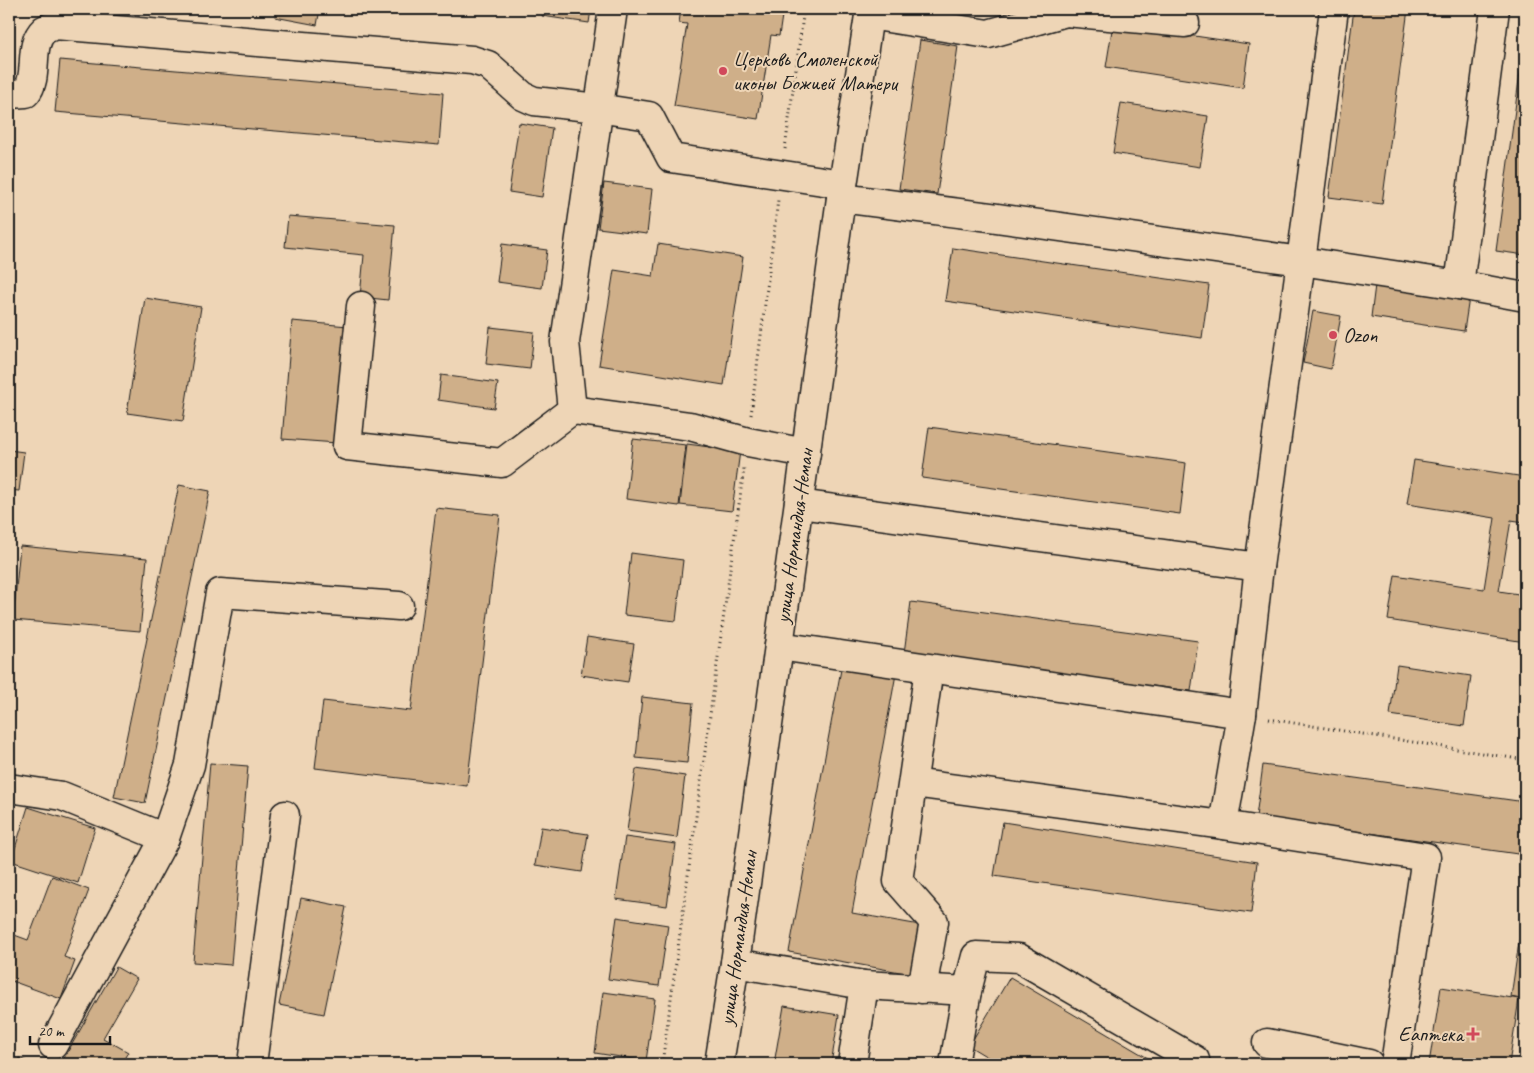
<svg xmlns="http://www.w3.org/2000/svg" width="1534" height="1073" font-family="Caveat,sans-serif">
<rect width="100%" height="100%" fill="#eed5b6"/>
<filter id="ink" filterUnits="userSpaceOnUse"><feTurbulence type="fractalNoise" baseFrequency=".02" numOctaves="2"/><feDisplacementMap in="SourceGraphic" scale="10" xChannelSelector="R" yChannelSelector="G"/><feConvolveMatrix kernelMatrix="1 2 1 2 8 2 1 2 1" color-interpolation-filters="sRGB"/></filter>
<g filter="url(#ink)">
<g fill="#cfaf89" stroke="#1c1c1c">
<polygon points="277,9 320,9 317,25 275,17"/>
<polygon points="543,9 591,9 589,23 542,16"/>
<polygon points="681,9 783,9 779,36 771,35 758,119 674,106 687,24 679,23"/>
<polygon points="1354,9 1408,9 1382,204 1329,197"/>
<polygon points="1113,24 1249,44 1243,88 1106,67"/>
<polygon points="1525,35 1525,255 1496,251"/>
<polygon points="920,40 958,46 937,194 899,189"/>
<polygon points="60,60 443,93 439,145 55,112"/>
<polygon points="1121,103 1208,116 1200,167 1113,153"/>
<polygon points="519,123 552,128 542,197 509,192"/>
<polygon points="604,183 652,189 647,234 598,228"/>
<polygon points="288,216 395,225 388,300 360,297 364,255 285,247"/>
<polygon points="502,244 547,250 542,288 497,282"/>
<polygon points="658,244 743,257 724,385 599,365 614,270 653,276"/>
<polygon points="953,248 1209,285 1202,338 945,301"/>
<polygon points="1376,277 1470,291 1464,331 1371,317"/>
<polygon points="145,298 201,307 183,421 127,413"/>
<polygon points="1313,311 1341,316 1331,369 1303,363"/>
<polygon points="292,321 348,326 337,443 282,439"/>
<polygon points="490,327 534,332 530,369 486,364"/>
<polygon points="441,375 498,383 494,408 438,400"/>
<polygon points="929,427 1186,463 1180,514 922,478"/>
<polygon points="633,439 686,445 679,506 626,499"/>
<polygon points="687,444 740,451 732,511 680,505"/>
<polygon points="9,450 24,452 19,491 9,490"/>
<polygon points="1414,460 1525,477 1525,522 1511,520 1499,591 1525,595 1525,642 1388,620 1395,575 1484,589 1495,518 1407,504"/>
<polygon points="179,485 210,491 145,803 114,797"/>
<polygon points="436,508 500,515 467,786 315,768 323,701 411,711"/>
<polygon points="20,546 147,558 140,631 13,620"/>
<polygon points="631,553 683,560 676,621 624,615"/>
<polygon points="911,602 1198,641 1191,691 904,653"/>
<polygon points="587,637 634,644 628,682 581,675"/>
<polygon points="842,664 896,674 852,913 920,925 911,974 789,952"/>
<polygon points="1397,665 1471,676 1464,726 1390,715"/>
<polygon points="642,697 693,703 687,763 636,758"/>
<polygon points="210,763 248,766 231,965 193,962"/>
<polygon points="1263,765 1525,802 1525,855 1256,817"/>
<polygon points="636,769 685,776 677,838 627,831"/>
<polygon points="28,807 95,828 78,883 11,861"/>
<polygon points="1003,822 1257,862 1251,913 994,876"/>
<polygon points="541,827 588,834 582,872 535,865"/>
<polygon points="625,837 676,844 667,906 616,899"/>
<polygon points="52,876 89,890 64,957 75,961 61,999 9,980 9,933 28,940"/>
<polygon points="301,898 346,907 324,1014 279,1005"/>
<polygon points="1525,901 1525,1000 1511,997"/>
<polygon points="617,917 668,925 659,986 608,979"/>
<polygon points="116,967 137,979 103,1038 128,1052 121,1064 71,1064 63,1060"/>
<polygon points="1010,977 1158,1064 999,1064 969,1046"/>
<polygon points="1441,987 1519,999 1509,1064 1429,1064"/>
<polygon points="603,992 655,999 646,1061 595,1053"/>
<polygon points="784,1006 839,1015 831,1064 774,1064"/>
<polygon points="19,1058 32,1064 15,1064"/>
</g>
<g fill="none" stroke-linecap="round" stroke-linejoin="round">
<defs>
<g id="minor">
<polyline points="1334,9 1301,261 1459,285 1525,297"/>
<polyline points="869,15 988,34 1066,12 1185,23"/>
<path d="M9 94 26 93C40 76 27 46 44 30 47 28 51 27 55 25L472 60 488 65 523 96 534 101 598 108 649 116 671 158 843 184"/>
<polyline points="841,198 990,217 1301,261 1259,567 1242,714 1223,825 1426,857 1395,1064"/>
<polyline points="1459,285 1495,9"/>
<polyline points="361,306 347,446 502,463 572,410 690,426 748,442 806,453"/>
<polyline points="572,410 565,342 613,9"/>
<polyline points="799,504 1259,567"/>
<polyline points="779,646 1242,714"/>
<polyline points="913,783 1223,825"/>
<polyline points="9,788 62,796 165,838 53,1045"/>
<polyline points="165,838 190,765 220,593 399,606"/>
<polyline points="735,963 864,985 967,991 976,956 1019,958 1195,1060 1196,1064"/>
<polyline points="922,989 934,922 898,881 929,669"/>
<polyline points="1267,1043 1369,1064"/>
<polyline points="252,1064 285,815"/>
<polyline points="719,1064 735,963 841,198 870,9"/>
<polyline points="852,1064 864,985"/>
<polyline points="954,1064 967,991"/>
</g>
</defs>
<use href="#minor" stroke="#1c1c1c" stroke-width="31"/>
<g stroke="#1c1c1c" stroke-width="3" stroke-dasharray="1 4" stroke-linecap="butt">
<polyline points="785,149 804,9"/>
<polyline points="751,415 778,200"/>
<polyline points="1269,719 1525,760"/>
<polyline points="521,1064 526,1062 542,1064"/>
<polyline points="662,1064 744,468"/>
</g>
<use href="#minor" stroke="#eed5b6" stroke-width="28"/>
</g>
</g>
<g fill="#d1495b" stroke="#eed5b6" stroke-width="2">
<circle cx="723" cy="71" r="5"/>
<circle cx="1333" cy="335" r="5"/>
<path d="M1470.5 1026.5h5v5h5v5h-5v5h-5v-5h-5v-5h5z"/>
</g>
<g text-anchor="middle" dominant-baseline="central" stroke-width="4" stroke-linejoin="round" paint-order="stroke">
<g font-size="21" fill="#1c1c1c" stroke="#eed5b6" text-anchor="start">
<text x="733" y="59">Церковь Смоленской<tspan x="733" dy="24">иконы Божией Матери</tspan></text>
<text x="1343" y="335">Ozon</text>
<text x="1463" y="1034" text-anchor="end">Еаптека</text>
</g>
<g font-size="21" fill="#1c1c1c" stroke="#eed5b6">
<text transform="translate(794 536) rotate(-82)">улица Нормандия-Неман</text>
<text transform="translate(738 938) rotate(-82)">улица Нормандия-Неман</text>
</g>
</g>
<rect width="1534" height="1073" fill="none" stroke="#eed5b6" stroke-width="30"/>
<rect x="15" y="15" width="1504" height="1043" fill="none" stroke="#1c1c1c" stroke-width="2" filter="url(#ink)"/>
<path d="M30 1036v8h80v-8" fill="none" stroke="#1c1c1c" stroke-width="2.5"/>
<text x="38" y="1036" font-size="15" fill="#1c1c1c" stroke="#eed5b6" stroke-width="4" paint-order="stroke">20 m</text>
</svg>
